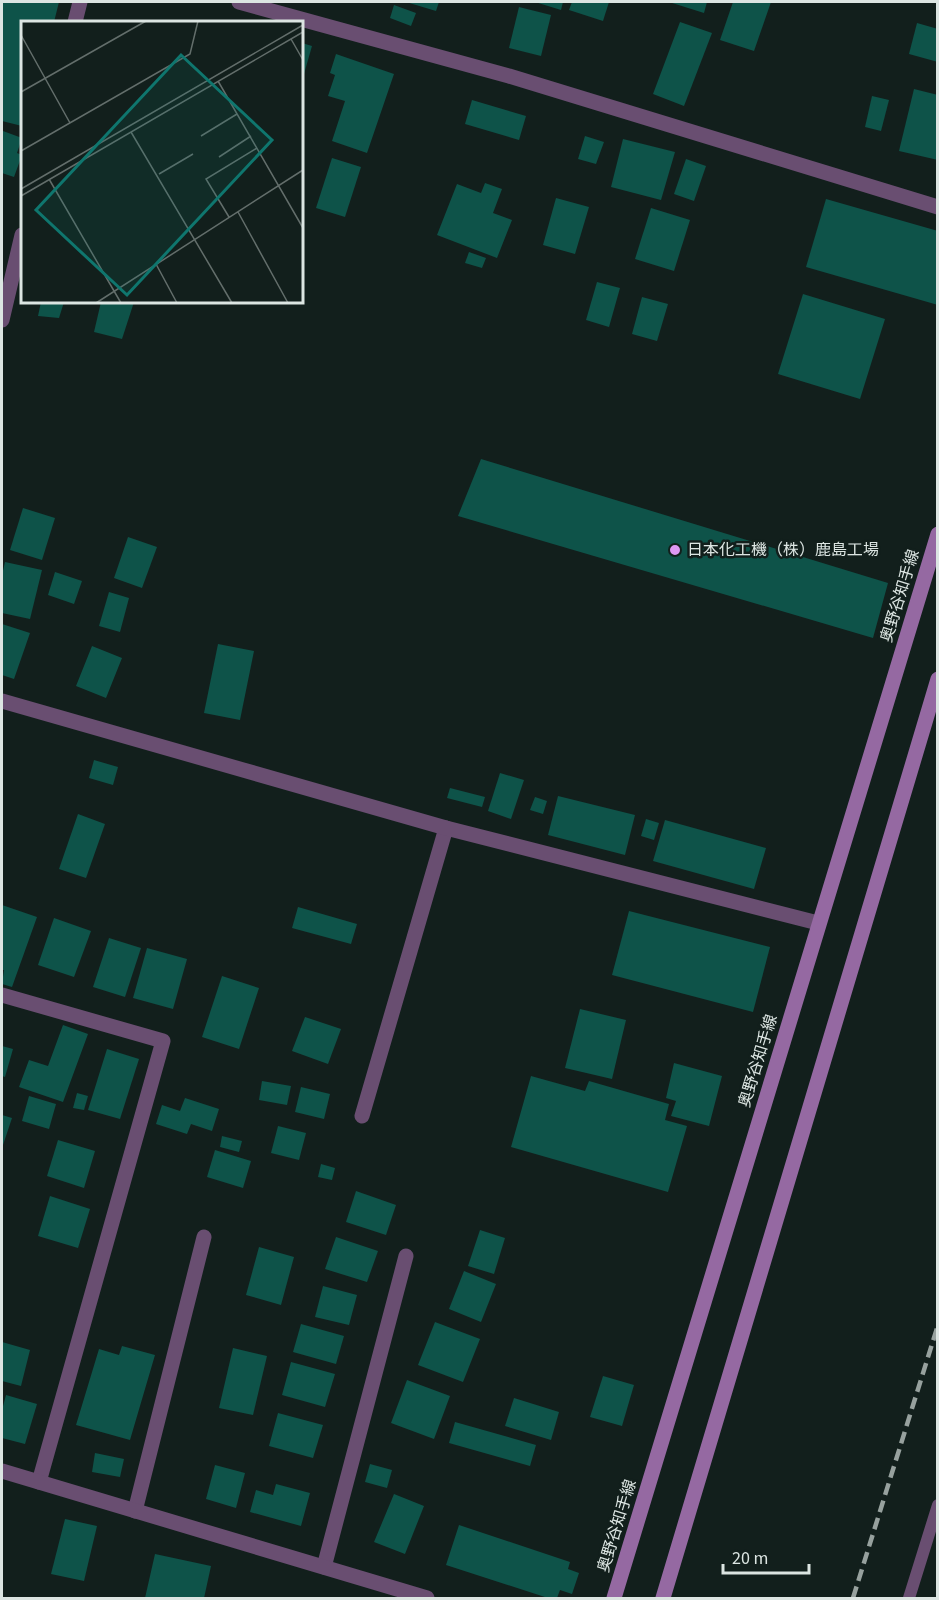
<svg xmlns="http://www.w3.org/2000/svg" width="939" height="1600" font-family="'Source Sans 3','Noto Sans JP',sans-serif">
<rect width="100%" height="100%" fill="#121f1c"/>
<g fill="#0e5349">
<polygon points="2,2 59,2 54,22 22,22 22,126 2,121"/>
<polygon points="406,2 439,2 436,11"/>
<polygon points="535,2 563,2 561,10"/>
<polygon points="572,2 609,2 603,21 569,10"/>
<polygon points="669,2 707,2 704,13"/>
<polygon points="733,2 771,2 754,51 720,40"/>
<polygon points="394,5 416,13 411,26 390,18"/>
<polygon points="519,7 551,15 541,56 509,48"/>
<polygon points="680,22 712,33 684,106 653,94"/>
<polygon points="917,23 938,29 938,62 909,54"/>
<polygon points="302,43 312,46 302,81"/>
<polygon points="336,54 394,74 367,153 332,141 345,101 328,96 335,75 330,73"/>
<polygon points="914,89 938,95 938,160 899,151"/>
<polygon points="872,96 889,100 881,131 865,127"/>
<polygon points="472,100 526,116 519,140 465,124"/>
<polygon points="3,131 22,138 17,153 22,155 14,177 2,173 2,136"/>
<polygon points="585,136 604,142 596,164 578,159"/>
<polygon points="623,139 675,152 661,200 611,187"/>
<polygon points="332,158 361,167 345,217 316,208"/>
<polygon points="686,159 706,166 694,201 674,194"/>
<polygon points="485,183 502,189 493,213 512,220 497,258 437,235 457,184 481,193"/>
<polygon points="556,198 589,207 575,254 543,245"/>
<polygon points="826,199 938,231 938,305 806,267"/>
<polygon points="651,208 690,220 674,271 635,259"/>
<polygon points="469,252 486,258 482,268 465,263"/>
<polygon points="597,282 620,288 609,327 586,320"/>
<polygon points="803,294 885,319 860,399 778,374"/>
<polygon points="642,297 668,304 657,341 632,334"/>
<polygon points="41,302 64,302 59,318 38,316"/>
<polygon points="101,302 134,302 122,339 94,332"/>
<polygon points="481,459 888,583 873,638 458,516"/>
<polygon points="23,508 55,518 42,560 10,550"/>
<polygon points="128,537 157,547 142,588 114,578"/>
<polygon points="5,562 42,570 30,619 2,613 2,575"/>
<polygon points="55,572 82,581 74,604 48,595"/>
<polygon points="109,592 129,598 120,632 99,626"/>
<polygon points="2,624 30,633 14,679 2,675"/>
<polygon points="218,644 254,651 240,720 204,713"/>
<polygon points="92,646 122,658 106,698 76,686"/>
<polygon points="94,760 118,767 113,785 89,778"/>
<polygon points="500,773 524,780 511,819 488,811"/>
<polygon points="450,788 485,797 482,807 447,798"/>
<polygon points="558,796 635,815 625,855 548,835"/>
<polygon points="535,797 547,801 543,814 530,810"/>
<polygon points="78,814 105,824 86,878 59,869"/>
<polygon points="646,819 659,823 654,840 641,836"/>
<polygon points="665,820 766,848 754,889 653,861"/>
<polygon points="2,905 37,917 12,987 2,984 4,970 2,970"/>
<polygon points="298,907 357,924 351,944 292,928"/>
<polygon points="629,911 770,947 753,1012 612,975"/>
<polygon points="54,918 91,931 74,977 38,965"/>
<polygon points="109,938 141,948 125,997 93,987"/>
<polygon points="147,948 187,959 173,1009 133,998"/>
<polygon points="222,976 259,988 239,1049 202,1037"/>
<polygon points="580,1009 626,1020 612,1079 565,1068"/>
<polygon points="305,1017 341,1029 328,1064 292,1051"/>
<polygon points="63,1025 88,1034 63,1102 19,1087 29,1060 48,1066"/>
<polygon points="2,1046 13,1049 5,1077 2,1076"/>
<polygon points="107,1049 139,1059 120,1119 88,1110"/>
<polygon points="674,1063 722,1076 709,1126 671,1116 676,1101 666,1098"/>
<polygon points="531,1076 585,1091 589,1081 669,1104 665,1120 687,1126 668,1192 511,1147"/>
<polygon points="262,1081 291,1086 287,1105 259,1100"/>
<polygon points="301,1087 330,1094 324,1119 295,1112"/>
<polygon points="77,1093 88,1096 84,1110 73,1108"/>
<polygon points="29,1096 56,1104 49,1129 22,1121"/>
<polygon points="185,1098 219,1109 212,1131 191,1124 187,1134 156,1124 162,1105 180,1111"/>
<polygon points="2,1115 12,1118 2,1148"/>
<polygon points="278,1126 306,1133 299,1160 271,1153"/>
<polygon points="222,1136 242,1141 239,1152 220,1147"/>
<polygon points="58,1140 95,1151 84,1188 47,1176"/>
<polygon points="215,1150 251,1161 243,1188 207,1177"/>
<polygon points="321,1164 335,1168 332,1180 318,1177"/>
<polygon points="356,1191 396,1205 386,1235 346,1222"/>
<polygon points="50,1196 90,1209 78,1248 38,1236"/>
<polygon points="480,1230 505,1238 494,1274 468,1266"/>
<polygon points="336,1237 378,1251 367,1282 325,1269"/>
<polygon points="259,1247 294,1257 281,1305 246,1295"/>
<polygon points="464,1271 496,1284 481,1322 449,1309"/>
<polygon points="323,1286 357,1295 349,1325 315,1317"/>
<polygon points="435,1322 480,1339 463,1382 418,1365"/>
<polygon points="301,1324 344,1336 336,1364 293,1352"/>
<polygon points="2,1342 30,1350 21,1386 2,1381"/>
<polygon points="122,1346 155,1355 130,1440 76,1425 99,1349 119,1355"/>
<polygon points="233,1348 267,1356 253,1415 219,1408"/>
<polygon points="291,1362 335,1374 325,1407 282,1395"/>
<polygon points="603,1376 634,1385 622,1426 590,1417"/>
<polygon points="407,1380 450,1396 434,1439 391,1423"/>
<polygon points="6,1395 37,1404 25,1444 2,1438 2,1410"/>
<polygon points="514,1398 559,1412 551,1440 505,1426"/>
<polygon points="278,1413 323,1425 313,1458 269,1446"/>
<polygon points="455,1422 536,1445 530,1466 449,1443"/>
<polygon points="95,1453 124,1459 120,1477 92,1472"/>
<polygon points="370,1464 392,1470 387,1488 365,1482"/>
<polygon points="215,1465 245,1473 236,1508 206,1499"/>
<polygon points="276,1484 310,1493 301,1526 250,1512 256,1490 273,1495"/>
<polygon points="394,1494 424,1506 405,1554 374,1542"/>
<polygon points="65,1519 97,1526 84,1581 51,1574"/>
<polygon points="459,1525 570,1562 568,1569 579,1573 572,1594 560,1590 557,1598 548,1598 446,1565"/>
<polygon points="155,1554 211,1566 204,1598 145,1598"/>
</g>
<g fill="none" stroke-linecap="round" stroke-linejoin="round">
<polyline stroke="#694e71" stroke-width="12" points="909,1598 938,1505"/>
<g stroke="#694e71" stroke-width="15">
<polyline points="2,995 163,1041 39,1482"/>
<polyline points="362,1116 446,828"/>
<polyline points="135,1511 204,1237"/>
<polyline points="324,1567 406,1256"/>
</g>
<g stroke="#694e71" stroke-width="15">
<polyline points="239,2 509,76 938,207"/>
<polyline points="75,22 80,2"/>
<polyline points="2,320 22,235"/>
<polyline points="2,701 446,828 818,923"/>
<polyline points="2,1471 427,1598"/>
</g>
<g stroke="#9569a2" stroke-width="15">
<polyline points="614,1598 938,534"/>
<polyline points="663,1598 938,679"/>
</g>
<polyline stroke="#97a19e" stroke-width="4.5" stroke-dasharray="12 6" stroke-linecap="butt" points="853,1598 938,1325"/>
</g>
<circle fill="#de98f3" stroke="#121f1c" stroke-width="2" cx="675" cy="550" r="6"/>
<g text-anchor="middle" dominant-baseline="central" stroke-width="5" stroke-linejoin="round" paint-order="stroke">
<g font-size="16" fill="#dce5e2" stroke="#121f1c" text-anchor="start">
<text x="687" y="550">日本化工機（株）鹿島工場</text>
</g>
<g font-size="16" fill="#dce5e2" stroke="#121f1c">
<text transform="translate(900 596) rotate(-73)">奥野谷知手線</text>
<text transform="translate(758 1061) rotate(-73)">奥野谷知手線</text>
<text transform="translate(617 1526) rotate(-73)">奥野谷知手線</text>
</g>
</g>
<g transform="translate(21 21)">
<rect width="282" height="282" fill="#121f1c"/>
<path fill="none" stroke="#636e6b" stroke-width="1.5" d="M0 14 49 102M270 18 282 39M197 60 282 207M0 71 125 0M110 111 211 282M180 115 216 93M0 130 169 33 177 0M198 136 230 115M138 153 172 133M28 158 100 282M0 168 282 4M0 175 282 11M217 191 267 282M208 196 185 158 236 127M135 243 156 282M75 282 282 149"/>
<path fill="#0f766e" fill-opacity="0.15" stroke="#0f766e" stroke-width="3" d="M160 34 251 119 106 274 15 189Z"/>
<rect width="282" height="282" fill="none" stroke="#dce5e2" stroke-width="3"/>
</g>
<rect width="939" height="1600" fill="none" stroke="#dce5e2" stroke-width="6"/>
<path d="M723 1564v9h86v-9" fill="none" stroke="#dce5e2" stroke-width="3"/>
<text x="732" y="1564" font-size="18" fill="#dce5e2" stroke="#121f1c" stroke-width="4.5" paint-order="stroke">20 m</text>
</svg>
